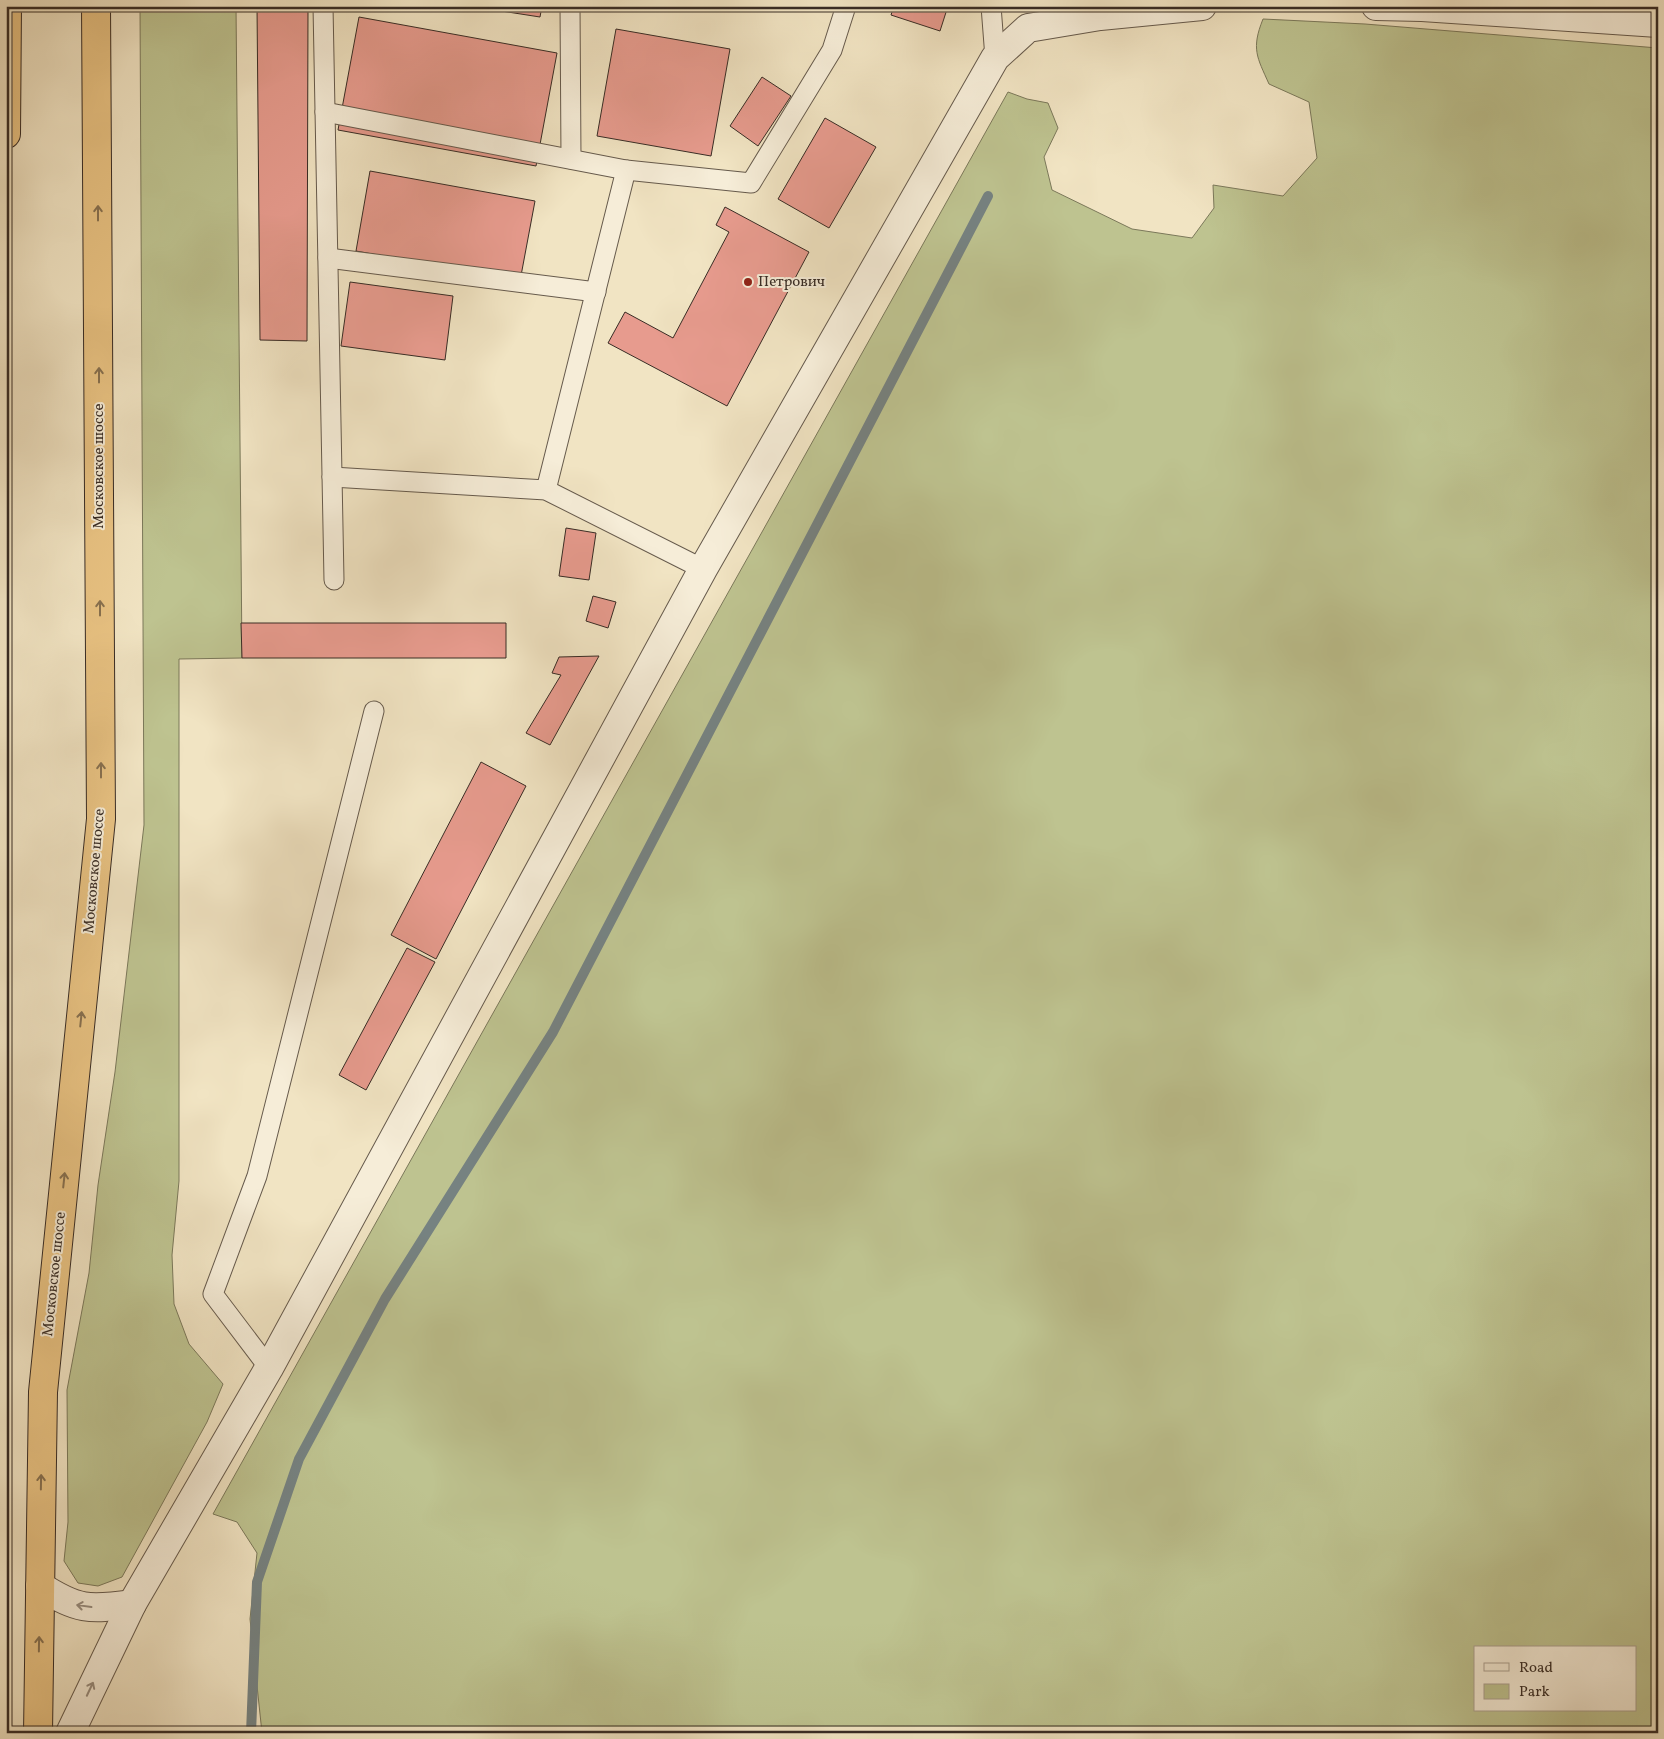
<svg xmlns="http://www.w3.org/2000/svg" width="1664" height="1739" font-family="Vollkorn,serif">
<rect width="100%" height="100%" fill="#f1e4c3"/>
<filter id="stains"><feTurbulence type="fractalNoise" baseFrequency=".004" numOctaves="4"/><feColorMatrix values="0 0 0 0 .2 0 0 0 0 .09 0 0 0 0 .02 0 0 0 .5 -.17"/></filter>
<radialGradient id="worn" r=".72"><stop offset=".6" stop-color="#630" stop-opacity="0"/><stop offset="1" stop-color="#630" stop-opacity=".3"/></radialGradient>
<g fill="#bec390" stroke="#7b785a" fill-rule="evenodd">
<polygon points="140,6 236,6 242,658 179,659 179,1181 172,1255 174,1304 189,1344 223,1384 207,1422 122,1577 98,1586 78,1583 64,1561 68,1522 67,1390 89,1273 98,1185 115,1072 144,825"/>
<path d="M1263 19 1365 24 1658 48V1733H262L250 1619 257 1553 237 1522 213 1514 1008 92 1027 99 1048 103 1058 128 1044 157 1052 190 1132 229 1192 238 1214 208 1213 185 1283 196 1317 158 1309 102 1269 84C1257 57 1251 49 1263 19ZM1475 1648H1635V1710H1475Z"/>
</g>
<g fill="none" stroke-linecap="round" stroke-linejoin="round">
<polyline stroke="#768281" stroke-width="10" points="251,1733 257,1582 299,1459 385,1299 553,1032 988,196"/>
</g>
<g fill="#e79b8e" stroke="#382c25">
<polygon points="257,6 308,6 307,341 260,340"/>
<polygon points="469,6 542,6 540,17"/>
<polygon points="894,6 948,6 940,31 891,15"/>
<polygon points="359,17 557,53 536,166 338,130"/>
<polygon points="616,29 730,49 711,156 597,136"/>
<polygon points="762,77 791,96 758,146 730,126"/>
<polygon points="825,118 876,147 829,228 778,199"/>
<polygon points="370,171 535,201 520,281 356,251"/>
<polygon points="725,207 809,252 727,406 608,343 625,312 673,338 729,232 716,225"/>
<polygon points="350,282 453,296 445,360 341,346"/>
<polygon points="566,528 596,533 589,580 559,576"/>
<polygon points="593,596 616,602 608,628 586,621"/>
<polygon points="241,623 506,623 506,658 242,658"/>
<polygon points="599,656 550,745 526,733 561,675 552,673 559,657"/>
<polygon points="481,762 526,786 436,959 391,935"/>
<polygon points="407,948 435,962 366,1090 339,1075"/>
</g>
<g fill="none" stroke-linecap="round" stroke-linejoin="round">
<defs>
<g id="lane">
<polyline points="323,6 334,580"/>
<polyline points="570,6 571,159"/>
<polyline points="991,6 995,58"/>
<polyline points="325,112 626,170 751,183 832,50 846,6"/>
<polyline points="328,258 596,292"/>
<polyline points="332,477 546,490 703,569"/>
<polyline points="546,490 626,170"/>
<polyline points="269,1368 213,1294 257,1176 374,711"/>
</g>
<g id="street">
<polyline points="1376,6 1422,7 1658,23"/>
<path d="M40 1586C77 1610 89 1610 132 1604"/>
<polyline points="70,1733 132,1604 269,1368 703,569 995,58 1028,28 1100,16 1202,6"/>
</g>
<g id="highway">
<polyline points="6,134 7,6"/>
<polyline points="38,1733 43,1392 101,819 96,6"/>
</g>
</defs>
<use href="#lane" stroke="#665a4c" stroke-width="21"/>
<use href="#street" stroke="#665a4c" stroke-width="30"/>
<use href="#highway" stroke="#382c25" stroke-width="30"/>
<use href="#lane" stroke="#f6edd8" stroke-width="19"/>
<use href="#street" stroke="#f6edd8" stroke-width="28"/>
<use href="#highway" stroke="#e8c282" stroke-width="28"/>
</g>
<defs><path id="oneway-shaft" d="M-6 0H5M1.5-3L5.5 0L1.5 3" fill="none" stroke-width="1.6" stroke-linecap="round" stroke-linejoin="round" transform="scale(1.25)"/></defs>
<g stroke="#87704f">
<use href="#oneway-shaft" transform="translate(98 213) rotate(-90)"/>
<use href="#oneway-shaft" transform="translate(99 375) rotate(-90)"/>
<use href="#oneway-shaft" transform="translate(100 608) rotate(-90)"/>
<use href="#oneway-shaft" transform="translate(101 770) rotate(-90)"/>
<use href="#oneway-shaft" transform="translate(81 1019) rotate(-84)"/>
<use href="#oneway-shaft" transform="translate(64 1180) rotate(-84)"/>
<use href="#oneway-shaft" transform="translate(41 1482) rotate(-89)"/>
<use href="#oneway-shaft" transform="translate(39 1644) rotate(-89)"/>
</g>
<g stroke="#978c7e">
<use href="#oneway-shaft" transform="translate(84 1606) rotate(-172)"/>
<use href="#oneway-shaft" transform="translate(90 1689) rotate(-65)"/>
</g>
<circle fill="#8f2418" stroke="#f6edd8" stroke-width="2" cx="748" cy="282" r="5"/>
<g text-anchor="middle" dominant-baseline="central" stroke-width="4" stroke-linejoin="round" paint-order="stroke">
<g font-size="15" fill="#382c25" stroke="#f6edd8" text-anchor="start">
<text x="758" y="282">Петрович</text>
</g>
<g font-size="15" fill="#382c25" stroke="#f6edd8">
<text transform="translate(99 466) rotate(-90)">Московское шоссе</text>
<text transform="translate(95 871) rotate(-85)">Московское шоссе</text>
<text transform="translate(55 1274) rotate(-84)">Московское шоссе</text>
</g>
</g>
<rect width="1664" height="1739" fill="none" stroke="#f1e4c3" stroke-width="25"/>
<rect x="8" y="8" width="1649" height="1724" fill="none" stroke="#382c25" stroke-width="2.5"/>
<rect x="12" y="12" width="1639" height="1714" fill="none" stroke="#382c25"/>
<rect x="1474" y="1646" width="162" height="65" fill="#f6edd8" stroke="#aaa090"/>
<rect x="1484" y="1663" width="25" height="8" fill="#f6edd8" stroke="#aaa090"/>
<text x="1519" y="1672" font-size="15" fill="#382c25">Road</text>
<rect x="1484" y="1684" width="25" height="15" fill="#bec390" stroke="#aaa090"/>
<text x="1519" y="1696" font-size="15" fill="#382c25">Park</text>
<rect width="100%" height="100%" filter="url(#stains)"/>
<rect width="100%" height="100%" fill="url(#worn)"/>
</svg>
